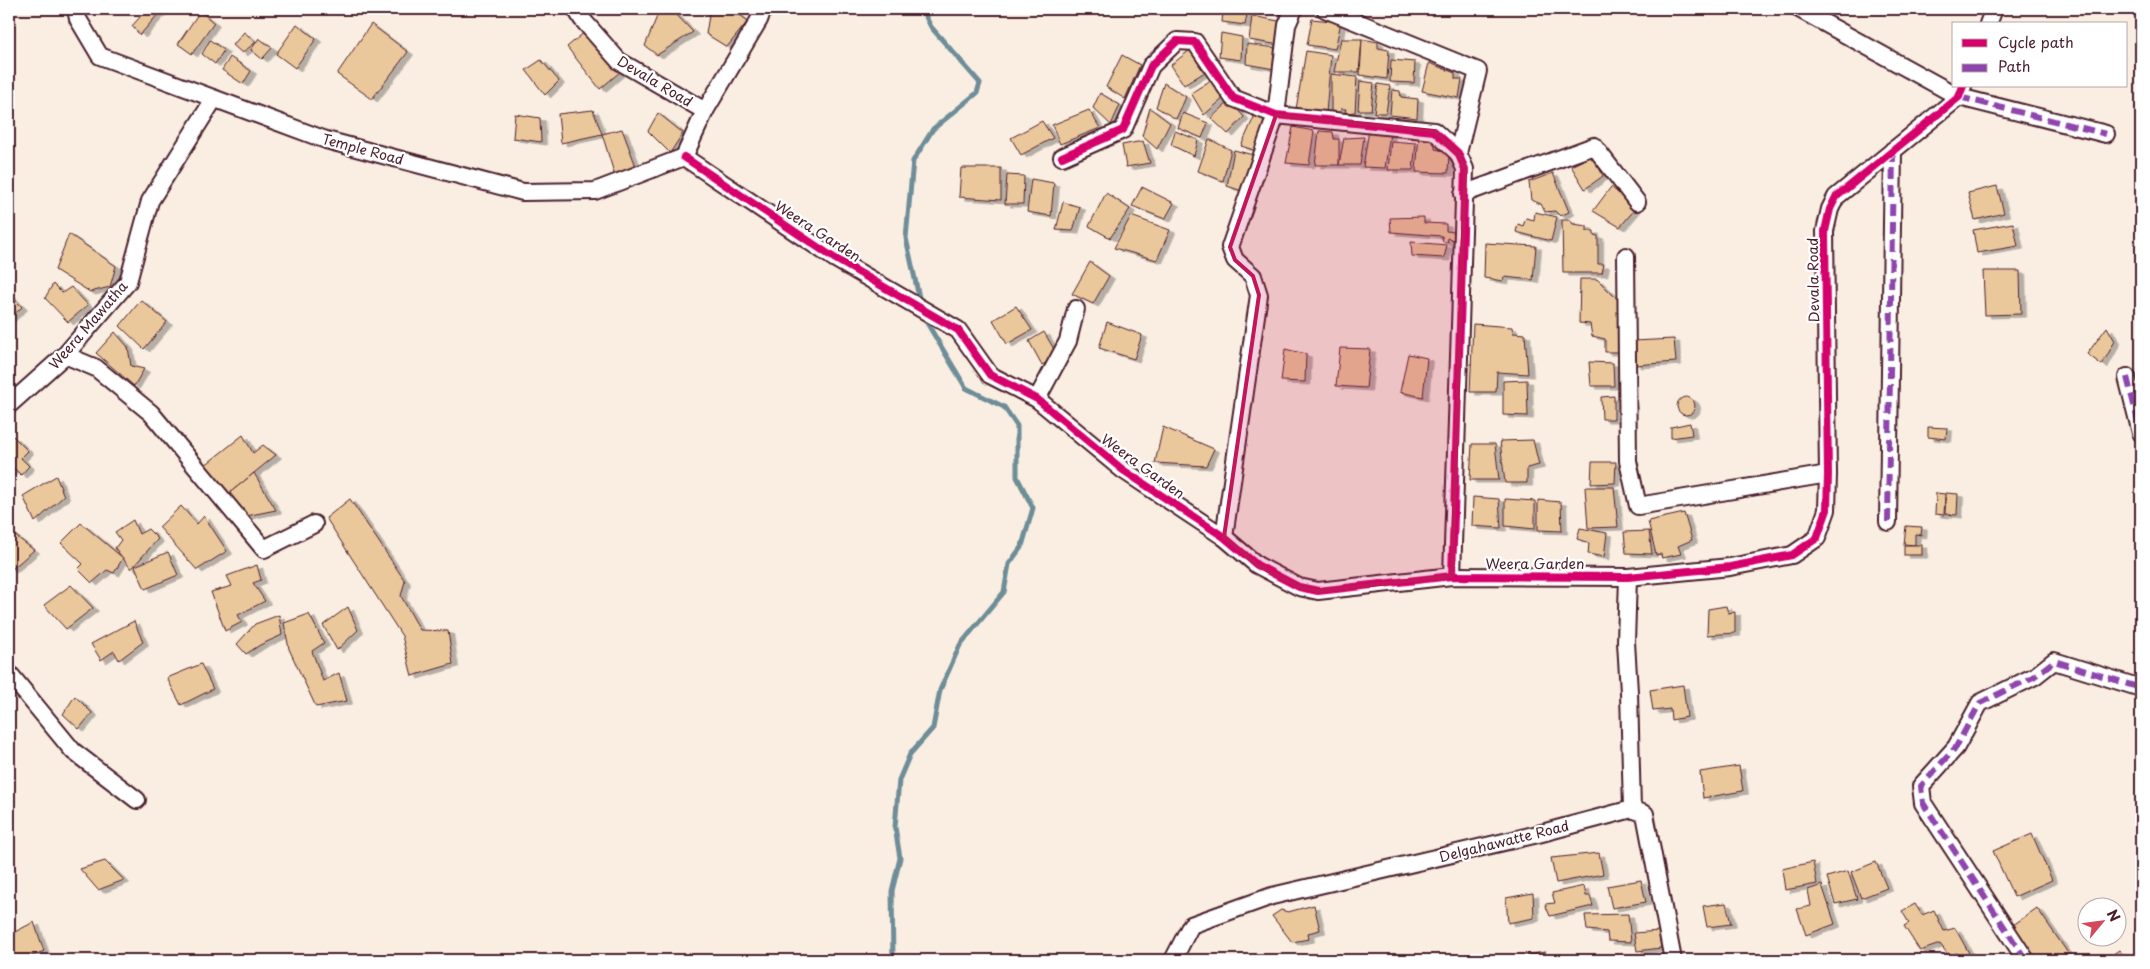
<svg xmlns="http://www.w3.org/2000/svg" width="2150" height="969" font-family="'Playpen Sans',sans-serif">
<defs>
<filter id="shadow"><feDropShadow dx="5.5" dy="3" stdDeviation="0" flood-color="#0004"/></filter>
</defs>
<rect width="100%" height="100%" fill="#f9eee1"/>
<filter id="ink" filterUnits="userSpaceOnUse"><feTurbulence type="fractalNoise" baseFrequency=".02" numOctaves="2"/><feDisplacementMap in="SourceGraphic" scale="10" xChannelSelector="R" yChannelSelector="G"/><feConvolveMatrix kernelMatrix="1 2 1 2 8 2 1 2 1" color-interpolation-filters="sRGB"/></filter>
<g filter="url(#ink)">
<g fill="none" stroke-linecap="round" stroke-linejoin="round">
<g stroke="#6e8d98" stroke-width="5">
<polyline points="920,302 906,238 913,161 933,129 977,93 980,83 931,27 922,9"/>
<polyline points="893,960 892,891 900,858 895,827 899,780 910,754 933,728 940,690 960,645 1004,592 1009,564 1022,546 1033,508 1017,477 1017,426 1004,407 966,388 927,323"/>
</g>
</g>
<g fill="#ebc79c" stroke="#4a1f2b" filter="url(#shadow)">
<polygon points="147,9 155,9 160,12 140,35 132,26"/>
<polygon points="660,9 671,9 693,32 657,55 645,46"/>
<polygon points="710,9 732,9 748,21 727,47 706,34"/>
<polygon points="1251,9 1285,9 1284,14 1251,11"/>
<polygon points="200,11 214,23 192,54 178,44"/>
<polygon points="1223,11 1247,14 1245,25 1222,22"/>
<polygon points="1252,16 1284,22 1280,45 1249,40"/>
<polygon points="1312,19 1341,22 1335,49 1307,45"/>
<polygon points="297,24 316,39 295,68 276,54"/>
<polygon points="371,24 408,52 372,99 337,74"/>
<polygon points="587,30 621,71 600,89 567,47"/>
<polygon points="244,32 256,42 242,53 233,45"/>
<polygon points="1221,33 1242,37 1241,60 1219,57"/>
<polygon points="259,38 272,48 262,59 251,50"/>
<polygon points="1341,39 1362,39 1359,72 1334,72"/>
<polygon points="1362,39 1378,42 1378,48 1389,50 1387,79 1360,75"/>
<polygon points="210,40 224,50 215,64 202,54"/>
<polygon points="1247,44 1276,48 1274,69 1246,64"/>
<polygon points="1190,50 1205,72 1184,85 1171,65"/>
<polygon points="1306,51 1331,55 1326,113 1296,109"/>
<polygon points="1122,55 1140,65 1125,99 1106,87"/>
<polygon points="230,57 251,71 243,84 222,70"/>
<polygon points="541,60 559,81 545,95 526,70"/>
<polygon points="1391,60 1415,62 1414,83 1390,82"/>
<polygon points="1429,63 1455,73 1455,79 1462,79 1459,98 1422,91"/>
<polygon points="1331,74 1357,77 1355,112 1345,113 1346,109 1341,109 1340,113 1331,113"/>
<polygon points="1211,80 1225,97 1204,115 1191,93"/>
<polygon points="1360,81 1374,83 1371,110 1358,110"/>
<polygon points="1164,83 1186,97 1176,119 1156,107"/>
<polygon points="1378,84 1390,86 1386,113 1374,113"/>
<polygon points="1392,90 1400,91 1401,97 1418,99 1417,118 1390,115"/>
<polygon points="1100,93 1120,105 1111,125 1093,108"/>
<polygon points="1230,101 1244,117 1228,134 1211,118"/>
<polygon points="1150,108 1170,123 1157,149 1142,136"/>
<polygon points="593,110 602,134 561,143 558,114"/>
<polygon points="1089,110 1100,128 1060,144 1052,125"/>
<polygon points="658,113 683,133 670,153 648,131"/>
<polygon points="1183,113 1208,123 1202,138 1178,128"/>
<polygon points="515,114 540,118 541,142 513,138"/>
<polygon points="1255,115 1270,124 1260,152 1241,146"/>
<polygon points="1042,121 1053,138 1021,155 1011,138"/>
<polygon points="1293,127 1314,131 1309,165 1286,163"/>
<polygon points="622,129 637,169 615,176 602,134"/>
<polygon points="1369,130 1390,133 1385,168 1363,167"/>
<polygon points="1175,131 1198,140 1194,156 1171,145"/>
<polygon points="1319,131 1333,132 1334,139 1339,139 1339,165 1315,165"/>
<polygon points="1419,135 1435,136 1435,149 1449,152 1448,173 1416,172"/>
<polygon points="1364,137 1360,165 1339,165 1344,138"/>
<polygon points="1209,139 1231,150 1223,181 1198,171"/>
<polygon points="1143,141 1150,163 1126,167 1122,145"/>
<polygon points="1391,141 1416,143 1413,170 1388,170"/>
<polygon points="1234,150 1257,156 1245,192 1227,186"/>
<polygon points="1593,155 1603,176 1585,189 1571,166"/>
<polygon points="961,168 1001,168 1001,200 959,197"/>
<polygon points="1553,173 1569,212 1560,216 1555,211 1545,212 1541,204 1531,200 1529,182"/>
<polygon points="1007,175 1024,176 1023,204 1005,204"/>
<polygon points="1031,179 1054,183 1051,216 1027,212"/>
<polygon points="1997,186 2004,213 1975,220 1968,193"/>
<polygon points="1142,187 1174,203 1165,219 1132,206"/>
<polygon points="1611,187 1636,208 1620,227 1593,211"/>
<polygon points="1106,193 1130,209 1110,238 1089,226"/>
<polygon points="1063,202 1080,207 1073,231 1056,230"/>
<polygon points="1535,212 1557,217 1551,241 1516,232 1518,224 1523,226 1526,218 1534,220"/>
<polygon points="1131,216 1170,230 1157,260 1114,248"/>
<polygon points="1424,217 1424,223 1446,224 1446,231 1455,232 1454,240 1447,238 1448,242 1443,242 1442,236 1391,232 1390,218"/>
<polygon points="1562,220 1570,220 1573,224 1587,226 1587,231 1594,231 1594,235 1598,236 1598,264 1604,264 1602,273 1563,273"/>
<polygon points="2013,223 2018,246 1977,253 1973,230"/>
<polygon points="69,234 116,266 110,287 90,292 55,270"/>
<polygon points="1411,242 1447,245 1444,258 1412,256"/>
<polygon points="1485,243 1536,246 1533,280 1504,277 1503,281 1484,278"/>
<polygon points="1090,262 1109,276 1093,304 1072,294"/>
<polygon points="1983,271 2020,271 2021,314 1985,315"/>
<polygon points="1580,279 1597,279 1618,300 1619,352 1605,352 1605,339 1592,336 1590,324 1579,323"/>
<polygon points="53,284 62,293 71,287 88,305 68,322 45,298"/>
<polygon points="9,294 22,307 9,319"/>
<polygon points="141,300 167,322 144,349 120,326"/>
<polygon points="1016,306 1032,330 1007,344 993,320"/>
<polygon points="1107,322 1142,335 1134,359 1099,348"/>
<polygon points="1473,324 1512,327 1513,333 1525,334 1528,374 1497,372 1496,392 1470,392"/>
<polygon points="2107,327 2115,341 2102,365 2087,354"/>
<polygon points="115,332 128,347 131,366 144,369 134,386 96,353"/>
<polygon points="1044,332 1058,356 1042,365 1029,341"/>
<polygon points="1674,339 1676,362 1635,365 1633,341"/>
<polygon points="1340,348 1370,349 1366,388 1336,386"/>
<polygon points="1285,349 1306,354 1305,382 1281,381"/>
<polygon points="1408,354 1427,358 1423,397 1400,392"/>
<polygon points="1589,362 1613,363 1614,386 1591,386"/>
<polygon points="1527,380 1528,416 1503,415 1503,381"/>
<polygon points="1614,396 1614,419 1602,419 1601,397"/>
<circle cx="1686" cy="406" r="9"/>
<polygon points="1690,423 1692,435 1671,438 1671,427"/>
<polygon points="1163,427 1214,449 1206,466 1155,463"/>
<polygon points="1928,427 1947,428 1946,439 1928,437"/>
<polygon points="243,435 253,453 263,445 276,455 227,495 204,466"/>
<polygon points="13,436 28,451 21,458 29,466 21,475 14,468 9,473 9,440"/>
<polygon points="1533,440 1539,465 1527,468 1527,483 1505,483 1500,441"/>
<polygon points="1472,444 1495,444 1499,480 1470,480"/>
<polygon points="1592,462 1616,462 1615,483 1591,484"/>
<polygon points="254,473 276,510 246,516 227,495"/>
<polygon points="56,476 64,496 35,522 23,496"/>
<polygon points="1585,487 1614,487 1618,527 1588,528"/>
<polygon points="1936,493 1945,494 1944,515 1935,514"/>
<polygon points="1946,493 1958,494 1957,515 1945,514"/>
<polygon points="1473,497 1499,499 1501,528 1472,526"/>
<polygon points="350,499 405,581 401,596 420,630 448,631 453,664 412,676 402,636 326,518"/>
<polygon points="1505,499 1535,501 1535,529 1505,526"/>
<polygon points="1538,500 1561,502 1562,531 1538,530"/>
<polygon points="181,506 197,524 204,516 227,551 197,570 159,527"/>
<polygon points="1684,513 1692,540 1678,546 1681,554 1662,558 1661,554 1656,555 1648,521"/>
<polygon points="133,520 139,534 148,529 158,539 131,569 115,548 121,540 115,532"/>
<polygon points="81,523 123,558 114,573 107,570 92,583 78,569 83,564 61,543"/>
<polygon points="1906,526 1922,527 1921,535 1915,534 1915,545 1904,544"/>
<polygon points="1580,528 1607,533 1604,557 1588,554 1589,543 1577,539"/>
<polygon points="9,531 34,550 11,570 9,567"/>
<polygon points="1649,531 1652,554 1626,553 1624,532"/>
<rect x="1904" y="545" width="18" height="10"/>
<polygon points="168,552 178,575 145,589 135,566"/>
<polygon points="257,565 261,580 253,583 265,601 238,615 242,622 225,631 211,592 232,586 227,576"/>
<polygon points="71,585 93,608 66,629 44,605"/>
<polygon points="1726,606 1728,613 1735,612 1735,633 1707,635 1708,609"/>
<polygon points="348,607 358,630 337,650 323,625"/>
<polygon points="309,614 324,643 312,651 323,681 339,673 347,701 316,707 289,649 284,623"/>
<polygon points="279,615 282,635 260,645 246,654 237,644 255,624"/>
<polygon points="134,621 143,642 119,660 114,651 101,660 91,644"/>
<polygon points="201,664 213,689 181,705 167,678"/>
<polygon points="1683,685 1687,717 1671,720 1670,709 1653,711 1650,690"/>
<polygon points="75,696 92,713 79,729 63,714"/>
<polygon points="1739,766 1743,791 1703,798 1700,772"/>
<polygon points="2032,834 2052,880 2014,897 1993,851"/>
<polygon points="1599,853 1603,874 1556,883 1551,858"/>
<polygon points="105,861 124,880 98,890 80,869"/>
<polygon points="1813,862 1817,884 1785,890 1782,869"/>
<polygon points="1876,862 1887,888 1861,898 1851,872"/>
<polygon points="1848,871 1857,899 1835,904 1827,877"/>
<polygon points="1641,880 1646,902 1612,908 1607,886"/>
<polygon points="1822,885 1835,924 1806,935 1797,909 1811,906 1808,890"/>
<polygon points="1584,886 1586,896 1590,896 1593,906 1550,916 1545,904 1555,903 1552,893"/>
<polygon points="1533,893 1534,918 1508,923 1506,898"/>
<polygon points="1726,903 1731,924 1707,927 1703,906"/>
<polygon points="1915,904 1922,915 1934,910 1944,931 1955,928 1969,953 1961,958 1957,953 1950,957 1940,944 1920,951 1904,926 1909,923 1902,911"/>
<polygon points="1314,905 1320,930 1308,933 1309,939 1292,942 1272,916 1281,910 1288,912"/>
<polygon points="2037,908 2072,959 2071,960 2031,960 2009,928"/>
<polygon points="1628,914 1631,942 1608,941 1607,932 1587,930 1585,915"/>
<polygon points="34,922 44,951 22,960 9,960 9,935"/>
<polygon points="1659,931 1661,948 1637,951 1634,933"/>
<polygon points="2119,950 2127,960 2105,960"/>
<polygon points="1545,952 1546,960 1507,960 1506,958"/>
</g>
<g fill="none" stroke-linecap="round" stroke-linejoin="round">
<defs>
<g id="minor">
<polyline points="76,9 78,19 100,56 326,140 523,192 595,191 684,157"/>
<polyline points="576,9 582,19 619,61 705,111 684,157"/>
<polyline points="1325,9 1478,71 1458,153"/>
<polyline points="1799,9 1959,97 2106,134"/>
<polyline points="1988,24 1994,9"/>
<polyline points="705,111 759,20 763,9"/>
<polyline points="684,157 834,258 958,330 990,375 1037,399 1123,470 1224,537 1257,565 1299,587 1318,591 1452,576 1628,577 1730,567 1792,555 1817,538 1827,510 1828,474 1825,231 1830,209 1836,197 1959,97 1963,86"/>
<polyline points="1062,157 1123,130 1151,66 1177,41 1195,42 1233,98 1276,115 1434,131 1458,153 1465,169 1452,576"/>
<polyline points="1463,194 1594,146 1637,202"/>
<polyline points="1626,256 1628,461 1638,506 1828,474"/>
<polyline points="65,355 96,368 151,413 264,549 314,524"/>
<polyline points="2127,377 2141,433"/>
<polyline points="1037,399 1068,341 1076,309"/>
<polyline points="9,405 65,355 128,282 150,201 214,99"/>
<polyline points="1888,522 1893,150"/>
<polyline points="1224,537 1259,295 1253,276 1235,260 1230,247 1276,115 1287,25 1294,9"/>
<polyline points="9,673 73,751 137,800"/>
<polyline points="1632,809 1645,814 1673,960"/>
<polyline points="1173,960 1191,925 1272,896 1538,834 1632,809 1629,692 1626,642 1628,577"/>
<polyline points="2026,960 1923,803 1921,786 1956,747 1980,703 2035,676 2054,661 2141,688"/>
</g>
</defs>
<use href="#minor" stroke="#4a1f2b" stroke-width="20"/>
<use href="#minor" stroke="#fff" stroke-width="16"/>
<g stroke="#8e44ad" stroke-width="6" stroke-dasharray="12 6" stroke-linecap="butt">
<polyline points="1959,97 2106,134"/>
<polyline points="2127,377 2141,433"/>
<polyline points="1888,522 1893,150"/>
<polyline points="2026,960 1923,803 1921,786 1956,747 1980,703 2035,676 2054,661 2141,688"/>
</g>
<defs>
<g id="cycleway">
<polyline points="684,157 834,258 958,330 990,375 1037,399 1123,470 1224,537 1257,565 1299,587 1318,591 1452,576 1628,577 1730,567 1792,555 1817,538 1827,510 1828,474 1825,231 1830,209 1836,197 1959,97 1963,86"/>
<polyline points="1062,157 1123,130 1151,66 1177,41 1195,42 1233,98 1276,115 1434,131 1458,153 1465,169 1452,576"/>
</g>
</defs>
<use href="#cycleway" stroke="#fff" stroke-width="11"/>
<use href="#cycleway" stroke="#d6006c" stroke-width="8"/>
</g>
</g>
<path fill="#c2185b" fill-opacity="0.2" stroke="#c2185b" stroke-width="4" stroke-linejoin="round" d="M1276 115 1434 131 1458 153 1465 169 1452 576 1318 591 1299 587 1257 565 1224 537 1259 295 1253 276 1235 260 1230 247Z"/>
<g text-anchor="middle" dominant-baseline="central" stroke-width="4.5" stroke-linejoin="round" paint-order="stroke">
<g font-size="14" fill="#4a1f2b" stroke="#fff">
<text transform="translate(655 81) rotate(31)">Devala Road</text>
<text transform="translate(363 149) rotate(15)">Temple Road</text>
<text transform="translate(818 231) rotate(33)">Weera Garden</text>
<text transform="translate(1813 280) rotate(-91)">Devala Road</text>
<text transform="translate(88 325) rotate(-49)">Weera Mawatha</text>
<text transform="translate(1143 466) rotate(36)">Weera Garden</text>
<text x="1535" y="563">Weera Garden</text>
<text transform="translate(1504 841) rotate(-14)">Delgahawatte Road</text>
</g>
</g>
<rect width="2150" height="969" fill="none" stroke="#fff" stroke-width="30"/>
<rect x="15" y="15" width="2120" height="939" fill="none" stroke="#4a1f2b" stroke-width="2" filter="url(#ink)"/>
<rect x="1952" y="22" width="175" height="65" fill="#ffffff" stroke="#b7a5aa"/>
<rect x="1962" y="39" width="25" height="8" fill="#d6006c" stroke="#b7a5aa"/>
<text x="1998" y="48" font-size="15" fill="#4a1f2b">Cycle path</text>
<rect x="1962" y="64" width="25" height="8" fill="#8e44ad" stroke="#b7a5aa"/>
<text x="1998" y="72" font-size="15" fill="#4a1f2b">Path</text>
<g transform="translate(2102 922) rotate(61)"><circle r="24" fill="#ffffff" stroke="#b7a5aa"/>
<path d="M0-4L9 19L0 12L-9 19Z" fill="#d1495b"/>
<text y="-8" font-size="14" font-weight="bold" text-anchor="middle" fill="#4a1f2b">N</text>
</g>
</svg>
